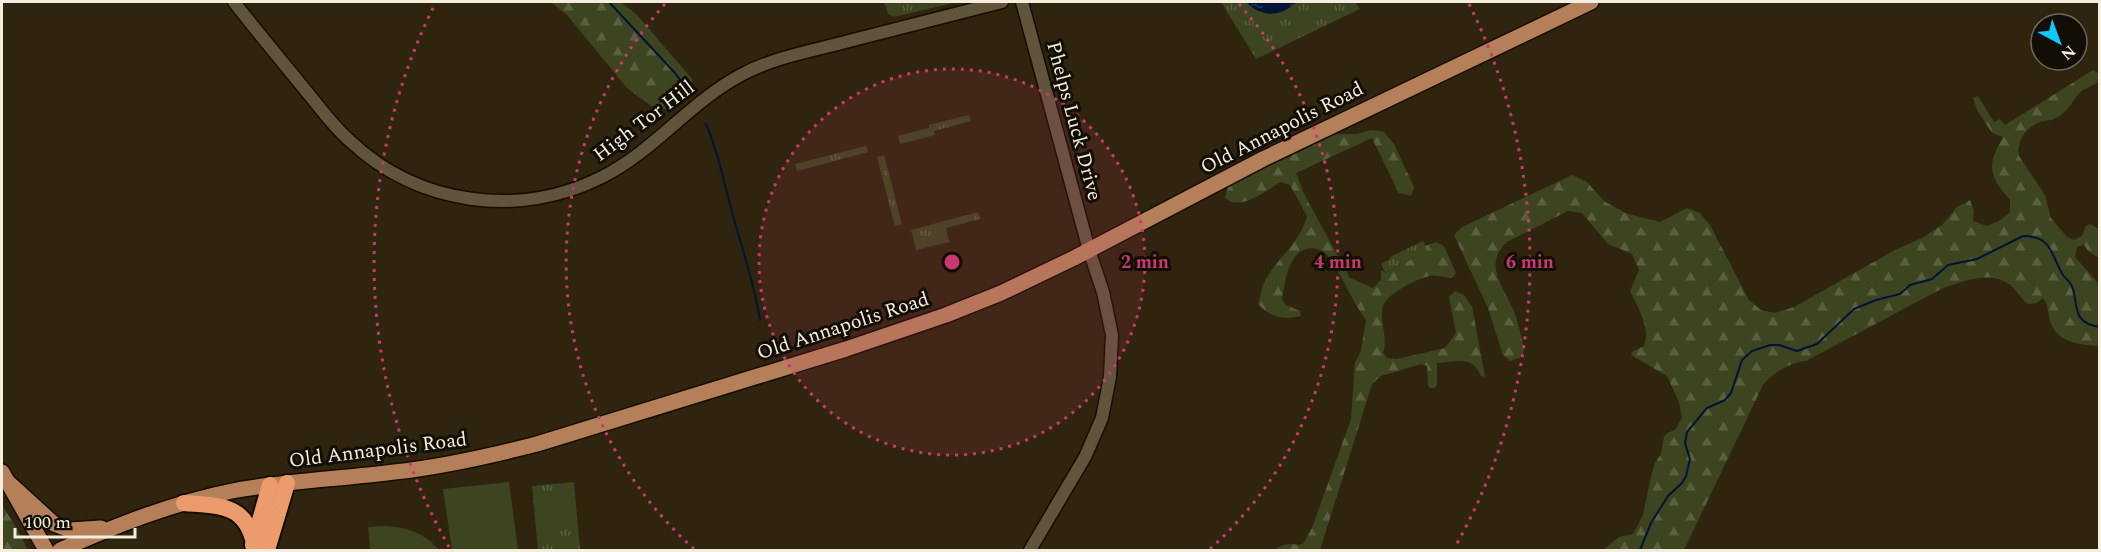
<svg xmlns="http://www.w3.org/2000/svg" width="2101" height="552" font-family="Spectral,serif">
<defs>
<pattern id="grass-tufts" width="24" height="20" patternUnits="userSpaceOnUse" patternTransform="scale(1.5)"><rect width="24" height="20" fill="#3d4420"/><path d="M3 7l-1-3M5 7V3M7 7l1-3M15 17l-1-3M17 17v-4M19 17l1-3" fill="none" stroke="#5a5f40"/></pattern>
<pattern id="forest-firs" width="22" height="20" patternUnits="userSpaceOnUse" patternTransform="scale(1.5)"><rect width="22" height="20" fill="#3d4420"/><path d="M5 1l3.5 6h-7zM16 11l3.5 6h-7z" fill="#5a5f40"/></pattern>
<pattern id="water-ripples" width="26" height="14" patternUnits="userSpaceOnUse" patternTransform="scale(1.5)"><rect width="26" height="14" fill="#001437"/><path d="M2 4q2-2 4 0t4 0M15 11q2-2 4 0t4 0" fill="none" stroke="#263654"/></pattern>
</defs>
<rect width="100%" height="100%" fill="#2f240d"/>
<g fill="url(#grass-tufts)">
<polygon points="884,2 957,2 894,17 888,14"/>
<polygon points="1221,2 1355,2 1360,9 1256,59"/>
<polygon points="969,115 971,121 934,131 935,135 900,144 898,136 929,128 929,125"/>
<polygon points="866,146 868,152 797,171 795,164"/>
<polygon points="884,155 902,224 895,226 877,157"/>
<polygon points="978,212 980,219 946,228 949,242 916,250 911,230"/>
<polygon points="1423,241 1428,251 1385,273 1381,264 1390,259 1390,257"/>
<polygon points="574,482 580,550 538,550 532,486"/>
</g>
<g fill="url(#forest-firs)">
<polygon points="551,2 621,2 637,15 693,80 676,107 657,110 627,88 567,15"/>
<path d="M2093 70 2099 74 2097 83C2091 86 2081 90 2077 96 2071 103 2067 112 2058 117 2052 121 2046 120 2040 122 2026 127 2016 142 2019 156L2045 195 2051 218 2067 237 2074 240 2082 236 2086 226 2090 224 2099 229V258L2088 251 2084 245 2077 247 2075 257 2099 284V346C2078 345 2054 342 2049 317 2048 309 2048 305 2043 298L2037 303 2028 304C2021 299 2016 289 2009 284 1989 270 1961 282 1941 289L1806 361C1791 362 1772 373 1763 385L1684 550H1605V548L1619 537 1633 534 1643 515 1651 476 1655 463 1661 454 1664 437 1667 433 1675 430 1682 418 1679 402 1667 376 1631 355 1633 351 1644 346C1651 328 1638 308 1630 291L1639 270 1632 254 1608 244 1582 213 1568 211 1507 242C1481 266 1506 289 1515 314 1519 326 1522 338 1524 351L1520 358 1510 361 1503 355 1488 308 1454 235 1462 227 1572 175 1587 182 1604 201 1625 213 1660 222 1687 208 1700 213 1710 225 1749 300 1761 310 1775 313 1794 307 1895 250 1922 238 1942 225 1957 207 1970 200 1974 211 1973 221 1987 226 2001 220 2010 212V200C1988 175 1987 166 2003 137L1992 133 1977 110 1973 98 1978 96 1994 122 2000 119 2005 125Z"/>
<path d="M1371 130 1383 131 1394 144 1414 187 1411 196 1399 193 1372 138 1296 173 1304 194 1350 278 1373 288 1381 280V270L1386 273 1427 251 1425 246 1436 242 1444 246 1456 273 1452 278C1444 278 1436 274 1429 276 1415 280 1382 295 1382 311 1381 326 1388 339 1383 353L1387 358 1397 359 1445 348 1456 333 1449 297 1455 291 1464 295 1472 306 1485 377 1481 376C1472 355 1458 362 1437 363V385L1434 388H1430L1428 385 1427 366 1421 364 1381 376 1372 384 1320 550H1275C1285 541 1292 546 1303 544L1312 528 1351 419 1355 362 1361 351 1366 320C1352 301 1344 279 1331 260 1321 245 1302 244 1293 260 1286 271 1284 287 1282 300L1286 305 1300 311 1301 316C1283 320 1271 318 1258 304 1260 298 1261 291 1263 285 1274 260 1300 244 1307 216L1290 185 1281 182C1266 190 1241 212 1225 198L1228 186 1329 134H1357Z"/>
<polygon points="2,505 16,527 28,550 2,550"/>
</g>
<g fill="#3d4420">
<polygon points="509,482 518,550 452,550 443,489"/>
<polygon points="570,490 572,519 559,520 556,492"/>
<polygon points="552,492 554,521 541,522 539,493"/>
<path d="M381 526C404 526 424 532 439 550H370L368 527Z"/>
</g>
<path fill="url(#water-ripples)" d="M1246 2H1297C1280 17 1262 18 1246 2Z"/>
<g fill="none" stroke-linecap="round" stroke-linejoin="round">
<g stroke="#001437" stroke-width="2">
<polyline points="609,2 675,73 687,89"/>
<path d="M706 124C718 151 723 179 731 208 741 246 754 282 760 320"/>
<path d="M1640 550 1651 523 1668 496 1682 483 1686 476 1690 459 1685 443 1687 432 1707 408 1725 400 1731 393 1742 360 1752 351 1770 345H1779L1797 351 1817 344 1854 309 1876 300 1900 294 1910 285 1932 279 1948 265 1977 259 2023 236C2053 236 2051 256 2063 275 2066 279 2070 281 2072 286 2079 306 2071 323 2100 327"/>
</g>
<defs>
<g id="minor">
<path d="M234 2C259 34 285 65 311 97 323 112 335 128 350 141 418 205 519 219 602 177 654 151 690 102 741 75 774 57 813 51 849 41 900 28 951 15 1002 2"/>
<polyline points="1022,2 1089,250 1103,292 1112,335 1110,377 1102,418 1085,457 1030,550"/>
</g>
<g id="major">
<polyline points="2,472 46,550"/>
<polyline points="8,482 54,524 70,530 101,528"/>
<path d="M60 550C115 526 172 503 232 491 285 481 340 479 394 472 442 467 490 456 537 444L846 349 946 315 1001 293 1074 258 1263 159 1591 2"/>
</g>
<g id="highway">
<path d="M184 503C218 506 245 503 254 543"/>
<polyline points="253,545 270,485"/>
<polyline points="267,550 287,483"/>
</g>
</defs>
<use href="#minor" stroke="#170c00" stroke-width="15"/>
<use href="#major" stroke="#170c00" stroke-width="18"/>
<use href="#highway" stroke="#170c00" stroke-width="20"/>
<use href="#minor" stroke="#61543d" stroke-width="12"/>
<use href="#major" stroke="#b47f59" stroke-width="15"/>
<use href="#highway" stroke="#ec9b6c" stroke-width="16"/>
</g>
<circle cx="952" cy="262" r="193" fill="#ca386f" fill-opacity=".12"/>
<g fill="none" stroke="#ca386f" stroke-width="3" stroke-dasharray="3 6">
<circle cx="952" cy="262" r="193"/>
<path d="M694 549A386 386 0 0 1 665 4M1239 4A386 386 0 0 1 1210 549"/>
<path d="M449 547A578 578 0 0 1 435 4M1469 4A578 578 0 0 1 1455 547"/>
</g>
<g text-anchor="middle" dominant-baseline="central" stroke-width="6" stroke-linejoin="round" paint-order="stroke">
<g font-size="20" fill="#f5eddf" stroke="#130e05">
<text transform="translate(644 121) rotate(-37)">High Tor Hill</text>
<text transform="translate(1074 121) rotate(75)">Phelps Luck Drive</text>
<text transform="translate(1282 128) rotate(-27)">Old Annapolis Road</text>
<text transform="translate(843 326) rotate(-18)">Old Annapolis Road</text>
<text transform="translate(378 450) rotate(-7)">Old Annapolis Road</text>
</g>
</g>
<circle cx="952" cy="262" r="9" fill="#ca386f" stroke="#130e05" stroke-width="3"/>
<g font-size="18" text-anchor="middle" font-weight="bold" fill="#ca386f" stroke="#130e05" stroke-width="6" stroke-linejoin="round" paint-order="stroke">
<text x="1145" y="268">2 min</text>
<text x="1338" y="268">4 min</text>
<text x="1530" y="268">6 min</text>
</g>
<rect width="2101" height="552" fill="none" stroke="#f5eddf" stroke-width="6"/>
<g transform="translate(2059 42) rotate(139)"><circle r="28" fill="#130e05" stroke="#6d675c" stroke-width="1.5"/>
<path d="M0-4.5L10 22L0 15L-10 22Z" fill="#0ecafa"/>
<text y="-9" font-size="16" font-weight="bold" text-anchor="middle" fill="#f5eddf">N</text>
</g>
<path d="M15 528v9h120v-9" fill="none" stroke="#f5eddf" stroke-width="3"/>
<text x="24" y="528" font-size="18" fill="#f5eddf" stroke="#130e05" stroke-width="4.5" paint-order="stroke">100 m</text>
</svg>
